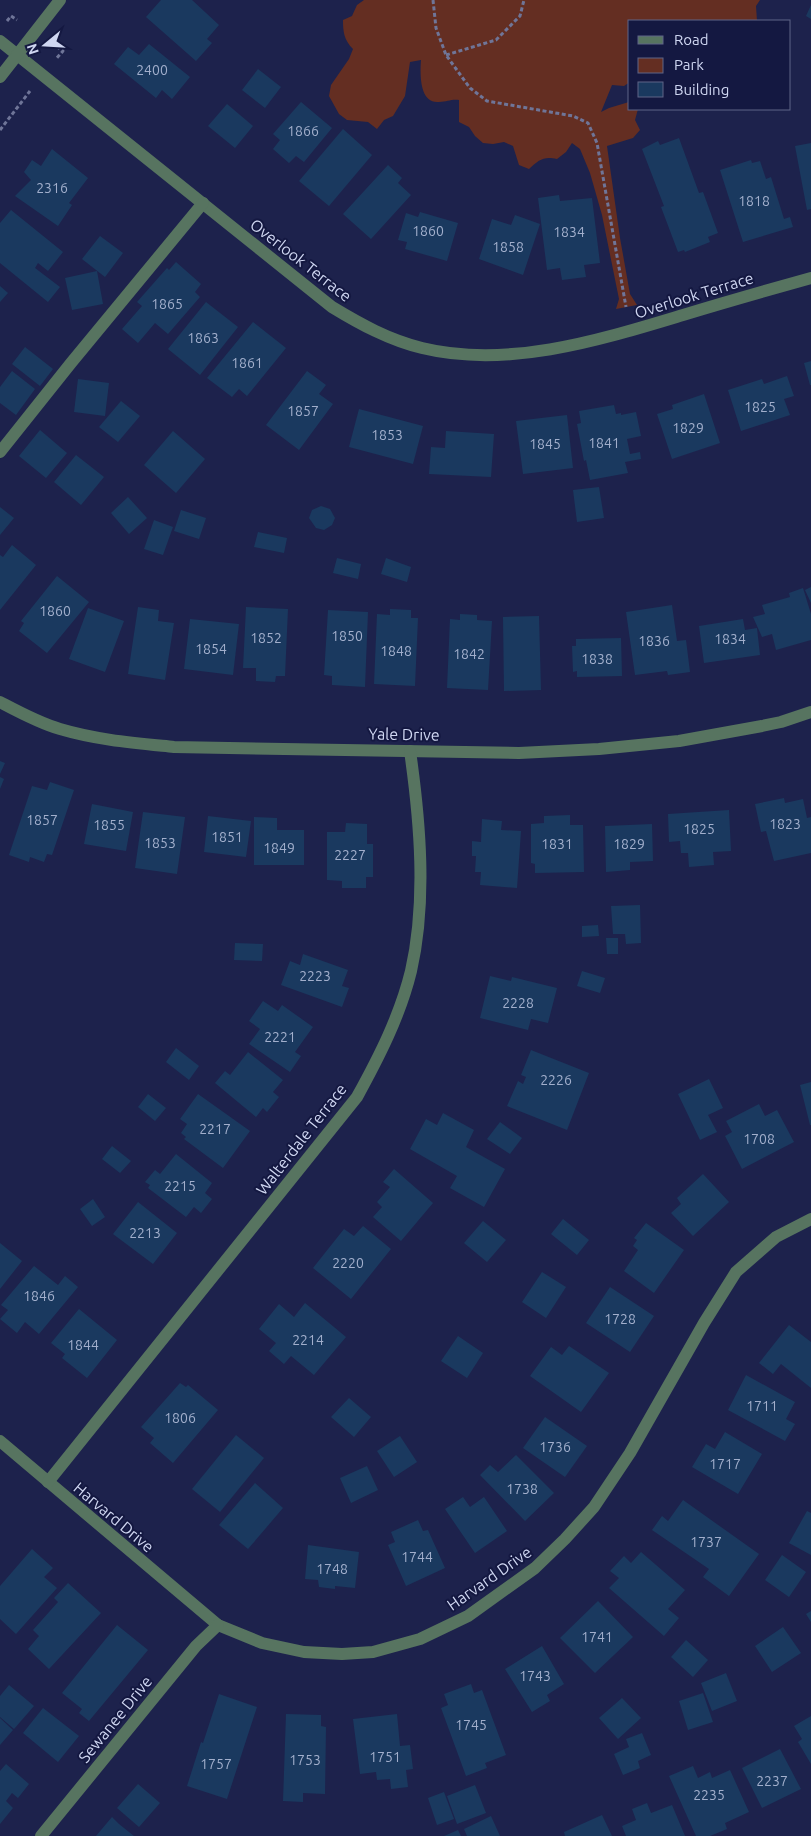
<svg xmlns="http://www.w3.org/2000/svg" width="811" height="1836" font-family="Ubuntu,sans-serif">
<rect width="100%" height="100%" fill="#1d224c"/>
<path fill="#642e22" d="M364 0H760L756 6 757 21H630V82L624 86 612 85 601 112 609 108 629 102 630 109H638L635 120 640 130 633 138 607 146 620 238 630 294 637 305 616 309 619 299 602 215 590 173 580 149 572 143 566 152 557 159C543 156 539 160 529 169L519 165 513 146 504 142 493 144 483 143 475 136 469 127 459 122V100C451 99 447 102 439 102 419 104 420 73 421 60L410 62 405 96 393 116 384 120 377 129 368 122 347 120 339 114 329 96 331 85 349 59 353 49C344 40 343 32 343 20L352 16 357 5Z"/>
<g fill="#1a395f">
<polygon points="161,0 192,0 219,25 207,39 212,43 196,61 146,17"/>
<polygon points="811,5 811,19 806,16"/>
<polygon points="149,44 190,77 172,99 162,90 156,98 114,64 128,47 139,55"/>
<polygon points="258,69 281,87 265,108 242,90"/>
<polygon points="301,102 332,128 304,162 296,156 289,163 273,149 280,140 273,134"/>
<polygon points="227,104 253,126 235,148 208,126"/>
<polygon points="343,129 372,155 329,206 299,181"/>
<polygon points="679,138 699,193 703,192 718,233 708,237 710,242 685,252 684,250 678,252 661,207 664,206 642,149 658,141 660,145"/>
<polygon points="811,143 811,209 807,210 795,146"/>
<polygon points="52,149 88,178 69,203 72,205 58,226 15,196 31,180 24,172 32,160 41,166"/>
<polygon points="751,160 752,163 760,161 766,179 771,177 784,219 790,217 793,227 743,242 720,170"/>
<polygon points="388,165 402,178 398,183 411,195 371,239 343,214"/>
<polygon points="559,195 560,201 592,198 600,263 584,265 586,277 562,280 560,268 547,270 538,198"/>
<polygon points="11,210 63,252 48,271 38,263 35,268 60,287 48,302 0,263 0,223"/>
<polygon points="420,212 458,223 447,261 405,249 407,242 398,240 406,213 418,217"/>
<polygon points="515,215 540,224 523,275 479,259 492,219 511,225"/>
<polygon points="100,236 123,253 105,277 82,259"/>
<polygon points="176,262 201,284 195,292 200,297 168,334 155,323 138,343 122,329 142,306 137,302 167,268 169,270"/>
<polygon points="97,271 103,304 72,310 65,278"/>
<polygon points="0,286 8,293 0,302"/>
<polygon points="206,302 238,327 200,375 168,349"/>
<polygon points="253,322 286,348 247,396 239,389 232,397 207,378"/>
<polygon points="25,347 53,369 40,386 12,364"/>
<polygon points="811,361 811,385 810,385 804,363"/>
<polygon points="12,371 35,389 16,415 0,403 0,387"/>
<polygon points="307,371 326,385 319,394 333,404 299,450 266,425"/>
<polygon points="787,376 794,396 784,399 790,415 741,431 728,390 762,379 764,384"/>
<polygon points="78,379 109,383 105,416 74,412"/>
<polygon points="704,394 720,443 672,459 657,414 673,409 672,405"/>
<polygon points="121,401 140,416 118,442 99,427"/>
<polygon points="614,405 616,414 621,413 621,415 636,412 641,436 627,439 630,454 640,452 641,459 625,462 628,473 590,480 586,460 584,461 577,424 581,423 579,411"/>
<polygon points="359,409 423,426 413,464 349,447"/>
<polygon points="567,415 573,468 523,474 516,421"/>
<polygon points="40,430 67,453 46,478 19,456"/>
<polygon points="173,431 205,459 176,493 144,465"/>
<polygon points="446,431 494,434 491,477 429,474 431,447 445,448"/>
<polygon points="76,455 104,477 81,505 54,482"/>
<polygon points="599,487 604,518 577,522 573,490"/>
<polygon points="128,497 147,518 129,534 111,513"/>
<polygon points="321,506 330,509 335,518 332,525 324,530 316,528 309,518 312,510"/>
<polygon points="0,507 14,518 0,535"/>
<polygon points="181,510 206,518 199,539 174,531"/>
<polygon points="154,520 173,527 163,555 144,549"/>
<polygon points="258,532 287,538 284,553 254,547"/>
<polygon points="12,545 36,565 0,610 0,555 3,557"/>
<polygon points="337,558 361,564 358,579 333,573"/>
<polygon points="386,558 411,567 407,582 381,574"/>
<polygon points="57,576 89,602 47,653 19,631 24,623 21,621"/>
<polygon points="811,587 811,603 805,590"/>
<polygon points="803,588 811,614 811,640 776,650 772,634 762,637 753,617 765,614 762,605 790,597 789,593"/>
<polygon points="672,605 677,641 686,640 690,672 668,675 667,671 635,675 626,612"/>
<polygon points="138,607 159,610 158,621 174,623 165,680 128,674"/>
<polygon points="246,607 288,609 285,676 276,676 275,682 256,681 256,668 243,668"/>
<polygon points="88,608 124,621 105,672 69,659"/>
<polygon points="390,609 411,610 411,618 418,618 415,686 374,684 377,614 390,615"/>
<polygon points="328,610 368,612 365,687 332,685 332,676 324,675"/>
<polygon points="460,614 477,615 477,620 492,621 488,690 447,688 450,619 460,620"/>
<polygon points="539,616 541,690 504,691 503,617"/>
<polygon points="190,619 239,624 233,675 184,669"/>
<polygon points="743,619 745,630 757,628 760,655 704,663 699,626"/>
<polygon points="621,638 622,676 577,677 577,671 573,672 572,646 576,646 576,639"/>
<polygon points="0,761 5,763 0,774"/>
<polygon points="0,777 4,779 0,789"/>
<polygon points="50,782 74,790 52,855 47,854 44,862 30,857 29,862 9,855 32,786 47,790"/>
<polygon points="784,798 785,803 803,799 807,818 811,817 811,853 774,861 766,831 761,832 755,804"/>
<polygon points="92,804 133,812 126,851 84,844"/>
<polygon points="729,810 731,851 713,852 714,865 689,867 688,853 681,853 680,841 669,842 668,814"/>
<polygon points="143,812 185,817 177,874 135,868"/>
<polygon points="570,815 570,825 583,825 584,872 535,873 535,864 531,863 531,824 544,823 544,816"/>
<polygon points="208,816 251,821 246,857 204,852"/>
<polygon points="254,817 277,818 277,830 304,830 304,865 254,865"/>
<polygon points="482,819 502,821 501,830 521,831 517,888 480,885 481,872 475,872 476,856 472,856 472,841 481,842"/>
<polygon points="346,823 367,824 367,844 373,844 373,877 366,877 366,888 342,888 342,881 327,880 327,832 345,832"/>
<polygon points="652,824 653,861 630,862 630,870 606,872 605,826"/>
<polygon points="640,905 641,943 626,944 625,934 613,934 611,906"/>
<polygon points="598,925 599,936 582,937 582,926"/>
<polygon points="606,938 618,938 618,954 607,954"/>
<polygon points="235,943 263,944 262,961 234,960"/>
<polygon points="303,954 348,970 342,986 349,988 342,1007 281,985 290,961 300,965"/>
<polygon points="582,971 605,978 600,993 577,986"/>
<polygon points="490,976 511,981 512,977 557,988 548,1023 531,1019 528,1030 480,1018"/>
<polygon points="263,1001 278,1011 282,1005 313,1027 295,1052 301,1056 290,1072 249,1044 260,1029 249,1021"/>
<polygon points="176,1048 199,1066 189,1080 166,1062"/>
<polygon points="531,1050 589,1073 567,1130 507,1106 518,1081 523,1084 526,1077 521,1075"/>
<polygon points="248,1052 283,1080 273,1092 279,1097 267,1112 263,1108 256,1117 215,1083 225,1071 230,1075"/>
<polygon points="709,1079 723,1108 708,1115 717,1132 700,1140 678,1094"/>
<polygon points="811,1082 811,1125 810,1125 800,1085"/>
<polygon points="148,1094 166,1108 155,1121 138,1107"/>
<polygon points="198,1094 250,1131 223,1168 184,1139 186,1137 181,1133 187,1124 180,1119"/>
<polygon points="759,1104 765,1116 777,1110 794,1142 742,1169 725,1136 732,1132 726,1121"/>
<polygon points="443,1113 474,1130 466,1147 505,1169 484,1207 450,1188 457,1176 410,1149 426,1119 437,1125"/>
<polygon points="500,1122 522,1138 510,1154 487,1139"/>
<polygon points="112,1146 131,1161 120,1173 102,1159"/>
<polygon points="176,1154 212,1183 205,1193 212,1199 201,1213 194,1207 186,1217 148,1188 150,1185 145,1182 155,1170 160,1174"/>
<polygon points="394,1169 433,1203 401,1241 373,1217 382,1207 377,1202 390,1187 383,1182"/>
<polygon points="703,1174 729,1202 693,1236 671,1213 681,1204 677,1198"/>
<polygon points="93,1199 105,1217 92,1226 80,1209"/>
<polygon points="138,1202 177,1233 153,1264 113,1234"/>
<polygon points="563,1219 589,1240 577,1255 551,1234"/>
<polygon points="483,1221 506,1240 487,1262 464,1243"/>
<polygon points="646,1223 684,1250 654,1293 624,1271 638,1250 633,1246 637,1240 634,1238"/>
<polygon points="363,1226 391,1249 351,1299 313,1268 344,1229 354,1236"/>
<polygon points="0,1243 22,1261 0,1289"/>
<polygon points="34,1266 58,1285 65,1276 78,1287 39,1334 25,1322 17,1333 0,1319 8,1310 1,1305"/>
<polygon points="542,1272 566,1287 546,1318 522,1302"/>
<polygon points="610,1287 654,1316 630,1352 586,1323"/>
<polygon points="305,1303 346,1337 314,1375 291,1356 284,1364 269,1351 276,1343 259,1329 279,1304 294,1317"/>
<polygon points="79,1309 117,1340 87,1378 62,1358 65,1354 51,1343"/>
<polygon points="789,1325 811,1342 811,1388 781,1364 773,1374 759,1363"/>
<polygon points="458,1336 483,1353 467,1378 441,1361"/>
<polygon points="569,1346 609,1373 581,1412 530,1376 551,1347 562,1355"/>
<polygon points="746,1375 795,1402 786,1419 795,1424 785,1441 728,1410"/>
<polygon points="180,1383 186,1387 188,1385 218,1410 173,1463 150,1443 154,1438 141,1427"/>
<polygon points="349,1398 371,1417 354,1437 331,1417"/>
<polygon points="545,1417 587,1446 565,1477 523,1448"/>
<polygon points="725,1432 762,1454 738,1494 692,1467 706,1444 715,1449"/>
<polygon points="236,1435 264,1458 220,1512 192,1489"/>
<polygon points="400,1436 417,1462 394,1477 377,1451"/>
<polygon points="516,1455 554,1493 525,1521 480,1475 490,1465 498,1472"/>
<polygon points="367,1466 378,1490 351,1503 340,1478"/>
<polygon points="255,1483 283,1508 248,1549 219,1525"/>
<polygon points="463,1497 470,1507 484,1497 507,1531 475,1553 445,1509"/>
<polygon points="683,1500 759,1554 729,1596 703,1577 709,1569 652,1530 662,1516 668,1521"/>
<polygon points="807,1511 811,1513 811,1555 789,1543"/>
<polygon points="418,1520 423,1531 428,1530 445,1568 406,1586 388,1545 395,1542 391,1532"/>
<polygon points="308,1545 359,1552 355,1588 335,1586 335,1589 319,1587 318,1580 305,1579"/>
<polygon points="32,1549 53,1568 44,1577 57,1588 16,1634 0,1619 0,1586"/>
<polygon points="641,1552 685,1590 668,1609 679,1618 664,1636 609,1588 619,1578 610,1571 624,1556 631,1563"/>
<polygon points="782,1555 806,1572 789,1597 765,1580"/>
<polygon points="68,1583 101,1613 49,1669 28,1649 39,1636 33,1630 58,1602 54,1598"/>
<polygon points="598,1601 633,1637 595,1673 560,1638"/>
<polygon points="811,1611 811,1622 806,1614"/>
<polygon points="117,1625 148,1650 89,1721 79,1713 82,1709 62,1693"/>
<polygon points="783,1627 801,1653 772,1672 755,1646"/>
<polygon points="686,1640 708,1660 693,1677 671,1657"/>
<polygon points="542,1646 564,1684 547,1695 550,1701 532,1712 505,1669"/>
<polygon points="726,1673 737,1701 712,1711 701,1683"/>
<polygon points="471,1684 474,1693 482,1690 506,1755 485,1763 487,1768 466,1776 441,1708 448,1705 444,1694"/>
<polygon points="9,1685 34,1706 14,1729 0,1717 0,1696"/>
<polygon points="703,1693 713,1722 688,1730 679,1701"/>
<polygon points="219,1694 257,1707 227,1799 187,1786 201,1742 203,1743"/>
<polygon points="622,1698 641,1718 618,1739 599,1718"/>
<polygon points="43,1708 79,1736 58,1762 23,1733"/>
<polygon points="286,1714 321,1715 321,1726 326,1727 325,1794 303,1793 303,1802 283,1801"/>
<polygon points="397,1714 400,1746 410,1745 413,1769 406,1770 408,1787 391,1789 390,1779 377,1780 376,1772 360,1774 353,1719"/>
<polygon points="811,1716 811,1764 798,1742 802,1739 794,1726"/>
<polygon points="0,1718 13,1730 0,1745"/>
<polygon points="642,1733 651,1755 638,1761 640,1768 623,1775 614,1754 629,1747 626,1739"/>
<polygon points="780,1749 801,1789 762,1808 742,1768"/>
<polygon points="6,1764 29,1784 18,1798 12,1793 6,1801 13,1808 0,1824 0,1771"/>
<polygon points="693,1766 698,1778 710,1772 712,1778 730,1770 749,1812 725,1823 727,1829 710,1836 696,1836 669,1776"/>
<polygon points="138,1784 160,1803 139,1827 117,1808"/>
<polygon points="475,1785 486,1813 457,1824 447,1796"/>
<polygon points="444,1792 454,1819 437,1825 428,1798"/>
<polygon points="647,1803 651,1813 672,1805 685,1836 626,1836 622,1826 636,1820 632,1809"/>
<polygon points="602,1815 612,1836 565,1836 564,1832"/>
<polygon points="491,1816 500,1836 467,1836 464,1829"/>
<polygon points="112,1817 119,1824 134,1836 96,1836"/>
<polygon points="458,1830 461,1836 444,1836"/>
</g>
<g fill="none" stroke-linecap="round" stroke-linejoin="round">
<g stroke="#6f7598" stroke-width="3" stroke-dasharray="4 2.5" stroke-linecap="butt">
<polyline points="433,0 436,28 446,55 470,88 487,101 573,116 588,123 597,143 626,307"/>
<polyline points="7,21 11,16 17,20"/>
<polyline points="51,43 63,51 56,59"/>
<polyline points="446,55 496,40 520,16 524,0"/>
<polyline points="0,130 30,91"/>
</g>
<g stroke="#577460" stroke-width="12">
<path d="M0 41 332 307C360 324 389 340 422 348 508 369 600 340 683 315 726 302 768 290 811 278"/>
<polyline points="0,77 60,0"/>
<polyline points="0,452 71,363 203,203"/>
<path d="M0 702C19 712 39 723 60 729 97 740 135 743 174 747L519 753 599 749 679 741 762 726 781 722 811 712"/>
<polyline points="0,1441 218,1625 262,1643 304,1652 342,1654 373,1652 420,1639 468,1616 535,1568 565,1539 594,1507 630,1453 704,1323 736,1272 776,1237 811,1219"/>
<path d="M48 1482 357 1097C379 1057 400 1016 411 971 427 901 420 821 410 751"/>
<polyline points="41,1836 196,1646 218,1625"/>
</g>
</g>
<g text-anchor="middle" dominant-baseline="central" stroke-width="4" stroke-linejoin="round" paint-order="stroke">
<g font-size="14" fill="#a2afcc">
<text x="152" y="70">2400</text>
<text x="303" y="131">1866</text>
<text x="52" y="188">2316</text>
<text x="754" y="201">1818</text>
<text x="428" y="231">1860</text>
<text x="569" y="232">1834</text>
<text x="508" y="247">1858</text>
<text x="167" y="304">1865</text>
<text x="203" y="338">1863</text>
<text x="247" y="363">1861</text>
<text x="760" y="407">1825</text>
<text x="303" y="411">1857</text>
<text x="688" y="428">1829</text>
<text x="387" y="435">1853</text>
<text x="604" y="443">1841</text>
<text x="545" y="444">1845</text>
<text x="55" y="611">1860</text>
<text x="347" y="636">1850</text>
<text x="266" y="638">1852</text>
<text x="730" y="639">1834</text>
<text x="654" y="641">1836</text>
<text x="211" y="649">1854</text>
<text x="396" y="651">1848</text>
<text x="469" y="654">1842</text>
<text x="597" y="659">1838</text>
<text x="42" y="820">1857</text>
<text x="785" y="824">1823</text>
<text x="109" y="825">1855</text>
<text x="699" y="829">1825</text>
<text x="227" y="837">1851</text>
<text x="160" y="843">1853</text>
<text x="557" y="844">1831</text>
<text x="629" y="844">1829</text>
<text x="279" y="848">1849</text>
<text x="350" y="855">2227</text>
<text x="315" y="976">2223</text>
<text x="518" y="1003">2228</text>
<text x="280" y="1037">2221</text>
<text x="556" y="1080">2226</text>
<text x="215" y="1129">2217</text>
<text x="759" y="1139">1708</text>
<text x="180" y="1186">2215</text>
<text x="145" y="1233">2213</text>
<text x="348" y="1263">2220</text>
<text x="39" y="1296">1846</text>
<text x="620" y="1319">1728</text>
<text x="308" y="1340">2214</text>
<text x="83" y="1345">1844</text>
<text x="762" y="1406">1711</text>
<text x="180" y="1418">1806</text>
<text x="555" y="1447">1736</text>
<text x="725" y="1464">1717</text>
<text x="522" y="1489">1738</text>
<text x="706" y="1542">1737</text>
<text x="417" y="1557">1744</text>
<text x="332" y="1569">1748</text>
<text x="597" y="1637">1741</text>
<text x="535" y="1676">1743</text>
<text x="471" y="1725">1745</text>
<text x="385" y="1757">1751</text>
<text x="305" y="1760">1753</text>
<text x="216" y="1764">1757</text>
<text x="772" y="1781">2237</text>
<text x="709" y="1795">2235</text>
</g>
<g font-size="16" fill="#cfd6f1" stroke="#141841">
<text transform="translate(301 260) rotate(38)">Overlook Terrace</text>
<text transform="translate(694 295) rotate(-17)">Overlook Terrace</text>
<text transform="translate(404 734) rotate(1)">Yale Drive</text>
<text transform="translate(301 1139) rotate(-52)">Walterdale Terrace</text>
<text transform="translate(114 1517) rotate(40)">Harvard Drive</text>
<text transform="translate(489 1578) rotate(-35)">Harvard Drive</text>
<text transform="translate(115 1719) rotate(-51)">Sewanee Drive</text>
</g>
</g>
<rect x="628" y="20" width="162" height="90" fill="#141841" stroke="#5f6487"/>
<rect x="638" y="36" width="25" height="8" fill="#577460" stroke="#5f6487"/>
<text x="674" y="45" font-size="15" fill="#cfd6f1">Road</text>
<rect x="638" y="58" width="25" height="15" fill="#642e22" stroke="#5f6487"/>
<text x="674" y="70" font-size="15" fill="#cfd6f1">Park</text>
<rect x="638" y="82" width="25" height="15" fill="#1a395f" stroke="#5f6487"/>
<text x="674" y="95" font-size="15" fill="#cfd6f1">Building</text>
<g transform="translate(45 45) rotate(252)" stroke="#141841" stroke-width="4" paint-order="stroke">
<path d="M0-4L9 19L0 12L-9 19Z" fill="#cfd6f1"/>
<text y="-8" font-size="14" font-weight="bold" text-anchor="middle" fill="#cfd6f1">N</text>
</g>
</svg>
